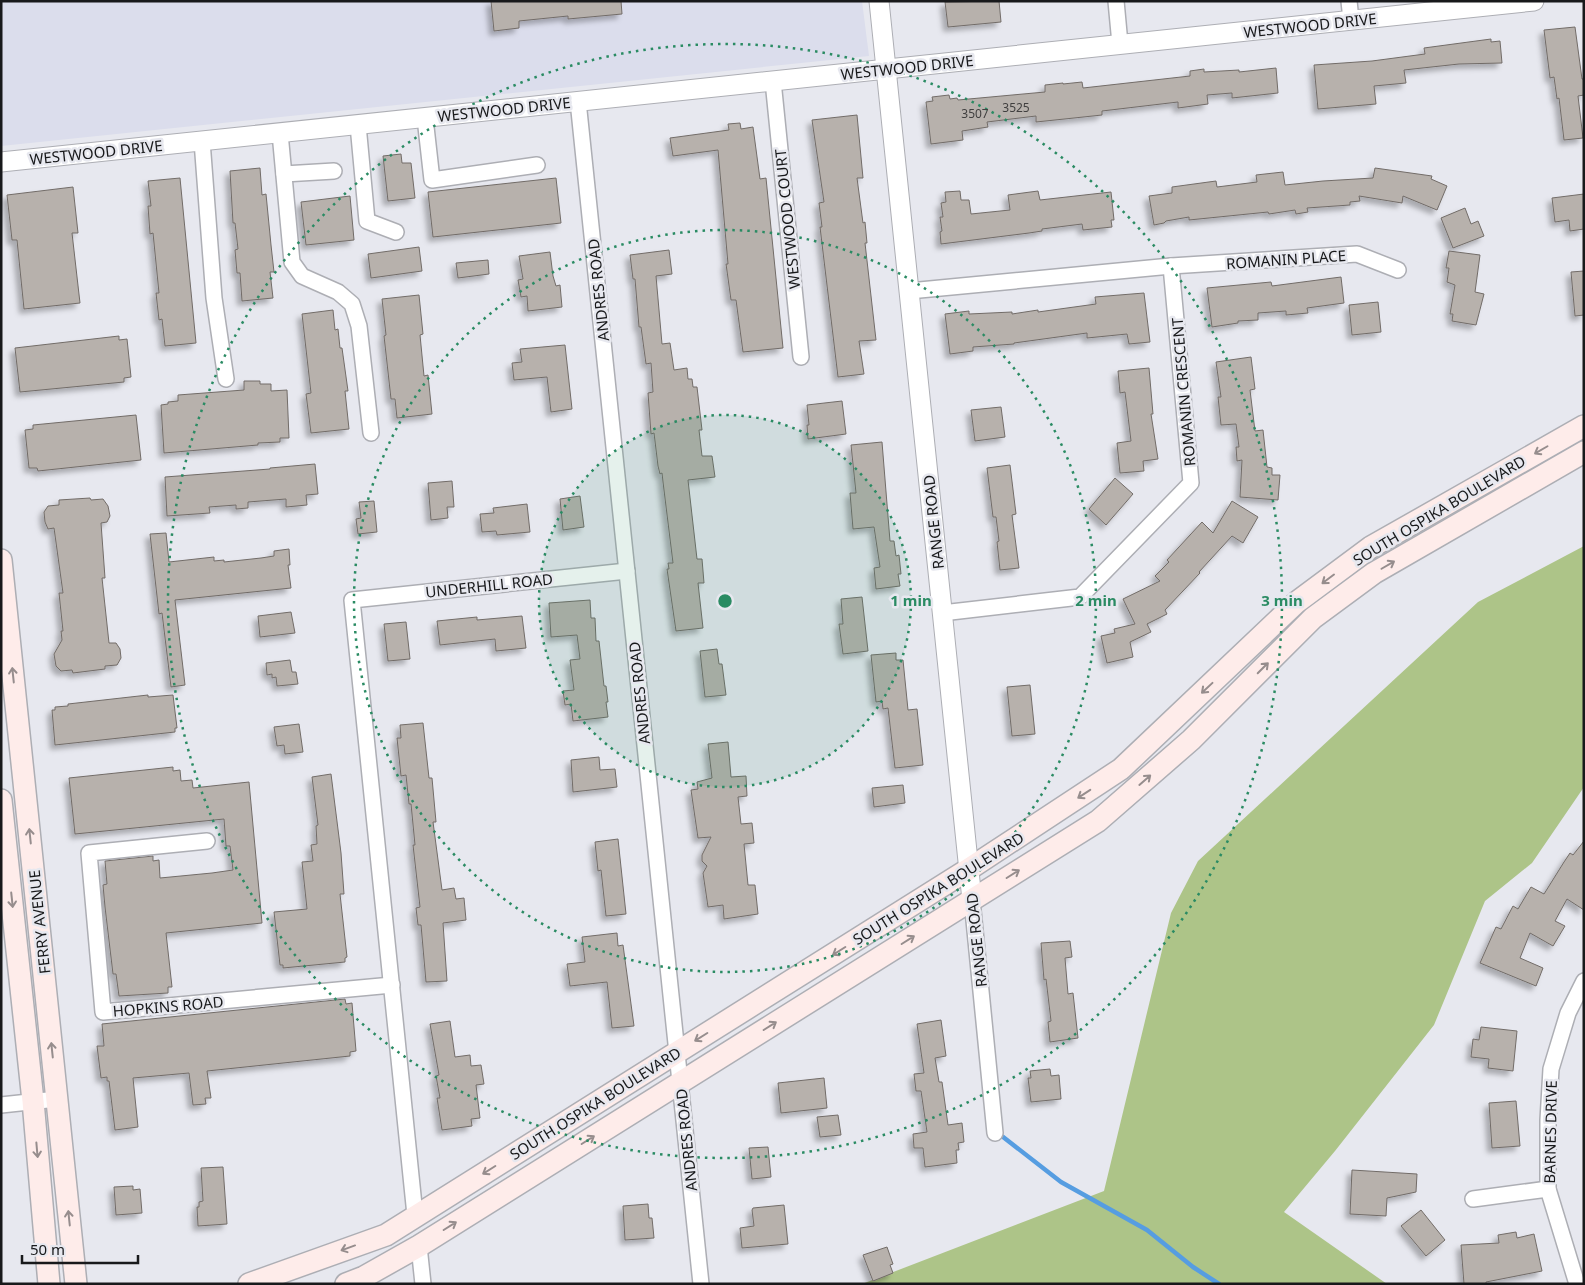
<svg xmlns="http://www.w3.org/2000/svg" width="1585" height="1285" font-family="'Noto Sans',sans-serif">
<defs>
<filter id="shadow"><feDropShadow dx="-4.5" dy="4.5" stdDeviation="2.5" flood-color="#0004"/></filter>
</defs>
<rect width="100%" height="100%" fill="#e7e8ef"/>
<polygon fill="#dbddec" points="1,1 862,1 869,56 1,146"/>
<polygon fill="#adc488" points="1584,546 1584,787 1532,863 1485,901 1434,1025 1335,1151 1284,1212 1387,1284 862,1284 1104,1191 1171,913 1198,861 1478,602"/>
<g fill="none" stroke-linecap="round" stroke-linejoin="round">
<polyline stroke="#569de1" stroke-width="4.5" points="998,1133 1061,1182 1147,1230 1193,1267 1219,1284"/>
</g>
<g fill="#b7b1ac" stroke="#726c68" filter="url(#shadow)">
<polygon points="491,1 621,1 622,14 568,19 568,16 519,21 519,28 494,31"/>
<polygon points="999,1 1001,22 948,27 945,2"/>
<polygon points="1575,27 1582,79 1584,79 1584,95 1578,96 1583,138 1564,140 1559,98 1557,99 1554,77 1550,78 1544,30"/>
<polygon points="1491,39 1491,42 1500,41 1502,63 1459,64 1404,70 1406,83 1374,86 1376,104 1318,109 1314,65 1372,61 1425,54 1424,48"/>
<polygon points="1276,68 1278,93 1232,98 1232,93 1207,95 1208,104 1178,108 1178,102 1102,111 1102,115 1074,118 1036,122 1036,116 987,122 988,127 962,131 963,140 931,144 926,102 933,101 932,97 949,95 950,99 957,98 958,100 1045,92 1045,85 1063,83 1063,84 1082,82 1083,88 1190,76 1190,71 1204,69 1204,72 1239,70 1239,72"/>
<polygon points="857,115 863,178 857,178 863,223 865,222 867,243 865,243 876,340 859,341 864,374 838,377 820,227 822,227 819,203 824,202 812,120"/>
<polygon points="740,123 741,129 753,127 760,179 766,178 783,348 743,352 736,300 731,300 727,271 726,264 728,264 718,150 673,156 670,138 729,130 728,124"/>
<polygon points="401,154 402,163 411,163 415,198 388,201 383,156"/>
<polygon points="260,168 262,195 266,194 271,245 274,272 270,272 273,298 242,301 240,273 237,273 235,250 238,249 235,223 233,223 230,171"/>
<polygon points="1375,168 1432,176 1431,179 1447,186 1437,210 1403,196 1402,203 1359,196 1360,201 1350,202 1350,205 1307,208 1308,212 1296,214 1295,210 1269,214 1268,212 1189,220 1189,217 1166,221 1164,223 1154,225 1149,196 1172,193 1172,187 1216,181 1217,187 1257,182 1256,175 1283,172 1285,185 1323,181 1373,178"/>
<polygon points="180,178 196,343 165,346 162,319 159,320 156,293 159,293 153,233 150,234 148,206 151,206 148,181"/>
<polygon points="556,178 561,223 433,237 428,192"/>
<polygon points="73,187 78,233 72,233 80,303 24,309 17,240 12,240 7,195"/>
<polygon points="960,191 961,200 969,200 971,214 1010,210 1008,195 1038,191 1040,200 1111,192 1114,220 1111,220 1112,227 1083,230 1082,224 1042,229 1042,231 1029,233 941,244 940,232 942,231 940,217 943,217 941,203 946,202 945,192"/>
<polygon points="1584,194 1584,229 1570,231 1569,220 1555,222 1552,198"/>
<polygon points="350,196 354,240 306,245 301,202"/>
<polygon points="1465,208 1471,224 1478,221 1484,236 1453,248 1441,218"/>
<polygon points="419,247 422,271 371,278 368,254"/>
<polygon points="669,250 672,274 656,276 662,344 670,343 674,370 687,368 688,379 692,379 693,387 697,387 702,430 699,430 702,456 712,456 715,477 688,480 697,559 702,559 704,583 698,583 703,628 676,631 667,569 669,569 668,563 673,563 663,482 662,473 660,474 658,466 654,433 651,434 648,393 653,392 651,363 646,364 641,327 639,327 635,279 633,279 630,255"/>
<polygon points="1449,251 1480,255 1475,292 1484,294 1476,325 1452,321 1453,314 1450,314 1455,285 1447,282 1449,268 1446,268"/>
<polygon points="550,252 553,276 556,286 560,285 562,307 528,311 527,296 521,297 518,280 523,279 519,256"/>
<polygon points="488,260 489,274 458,278 456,263"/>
<polygon points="1584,271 1584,315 1575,316 1571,272"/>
<polygon points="1341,277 1344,303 1307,308 1308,313 1286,315 1286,311 1258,313 1258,320 1238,321 1238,323 1212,327 1207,288 1271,282 1272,286"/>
<polygon points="1144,293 1150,342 1129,344 1127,334 1087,338 1087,333 1014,343 1014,344 973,347 973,351 950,354 945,314 969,311 969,314 1012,312 1012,314 1038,310 1038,312 1096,304 1095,297"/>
<polygon points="419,295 423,334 420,335 424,376 428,375 432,414 397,418 395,399 391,399 384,336 386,335 382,299"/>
<polygon points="1378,302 1381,332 1352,335 1349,305"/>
<polygon points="333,310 335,330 338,329 340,348 342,348 348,391 345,391 349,429 311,433 306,394 311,393 302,314"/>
<polygon points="119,336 119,340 127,339 131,377 124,378 124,382 20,392 15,348"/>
<polygon points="565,345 572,409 551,412 547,377 514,380 512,363 522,362 520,349"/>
<polygon points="1251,357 1255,389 1250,390 1255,431 1263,430 1267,467 1272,468 1272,475 1280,475 1278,500 1240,497 1242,460 1237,461 1236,447 1239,447 1236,424 1221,425 1218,397 1221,397 1216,362"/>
<polygon points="1149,368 1153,414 1151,414 1158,459 1143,461 1144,471 1120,473 1117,443 1131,441 1125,392 1120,393 1118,371"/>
<polygon points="244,381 260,381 260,384 271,384 271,391 287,390 289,438 280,438 280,442 258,443 258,445 164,453 161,405 168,404 168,402 178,401 178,395 244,390"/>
<polygon points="842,401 846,434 808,439 807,425 809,425 807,405"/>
<polygon points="1001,407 1005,437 975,441 971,410"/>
<polygon points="136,415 141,460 38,471 37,468 29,468 25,430 33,429 33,425"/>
<polygon points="882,442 890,541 894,541 896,556 899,555 901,574 898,574 900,586 876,589 874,568 880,567 874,527 853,529 850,493 856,493 851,445"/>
<polygon points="315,464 318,494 306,495 307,505 286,507 286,499 248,502 248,508 236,509 236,505 209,507 210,513 167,516 165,477 270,469 270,468"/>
<polygon points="1010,465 1016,514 1012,515 1019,568 1000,570 997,542 999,541 996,517 993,517 987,468"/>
<polygon points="1115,478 1133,494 1106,525 1089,509"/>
<polygon points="452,481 454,507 447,507 448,518 431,520 428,483"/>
<polygon points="580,496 584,527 563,530 560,499"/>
<polygon points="90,498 91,500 103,499 108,506 110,516 107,522 101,523 105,578 102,578 109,643 116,643 120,649 121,658 117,665 105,666 105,669 73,673 72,670 61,671 56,666 54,654 62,640 61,631 63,631 59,593 63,593 54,528 48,529 45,522 44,512 48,506 59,505 59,500"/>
<polygon points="374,501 377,532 358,534 356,519 361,518 359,502"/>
<polygon points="1232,501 1258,517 1243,543 1232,536 1199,572 1200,573 1165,610 1167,614 1147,624 1151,632 1130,642 1133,657 1107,663 1101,636 1115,633 1114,629 1135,624 1123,599 1160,581 1155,576 1169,562 1167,560 1202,522 1213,533"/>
<polygon points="527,504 530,532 497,535 496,531 482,532 480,514 494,513 493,508"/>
<polygon points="166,533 169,562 214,557 214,561 224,560 224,562 261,558 274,556 274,551 289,549 290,565 288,565 291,588 175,600 185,685 171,687 162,613 159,614 150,534"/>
<polygon points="862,597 868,651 843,654 839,624 843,624 841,599"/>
<polygon points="590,600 591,618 595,618 596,641 599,641 604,686 606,686 608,702 606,702 608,717 573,721 571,704 565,705 563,691 574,690 570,660 580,659 577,635 551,637 549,603"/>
<polygon points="291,612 295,633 260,637 258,616"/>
<polygon points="522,616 526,648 496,651 495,639 440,645 437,621 477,617 477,620"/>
<polygon points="406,622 410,659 388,661 384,624"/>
<polygon points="717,649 719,664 722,664 726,695 705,697 700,651"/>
<polygon points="896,653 896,660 903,660 908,710 917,709 923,765 895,768 888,708 883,709 882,701 876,702 871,655"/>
<polygon points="290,660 292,672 296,672 298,684 277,686 276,677 272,678 272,674 267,675 266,663"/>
<polygon points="1030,685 1035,734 1012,736 1007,687"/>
<polygon points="148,695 148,697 173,695 177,728 175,728 175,732 55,745 52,710 55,710 55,707 68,706 68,704"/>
<polygon points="423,723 429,778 432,778 436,822 433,822 442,890 454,888 456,899 464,898 466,920 443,923 447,981 426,982 421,925 418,925 416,908 420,907 413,845 415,845 411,804 409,804 406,775 401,776 397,738 401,738 400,725"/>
<polygon points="299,724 303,752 285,754 284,745 277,746 274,727"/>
<polygon points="728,742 731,777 746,776 747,796 738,797 741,824 752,823 754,843 744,844 748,885 755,885 758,914 724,919 723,905 708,907 703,873 707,866 702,861 702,855 711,837 698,838 691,790 698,789 697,782 712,778 708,744"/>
<polygon points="599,757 600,770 615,769 617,787 573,792 571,760"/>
<polygon points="173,767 173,771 180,770 181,781 192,780 193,788 249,782 262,923 166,933 172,987 168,987 168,993 119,996 116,974 113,974 105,907 103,885 107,884 105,861 153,856 153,861 159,860 160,878 212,873 233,870 230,846 226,846 224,819 75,834 69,778"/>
<polygon points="331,774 341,853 344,894 340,894 347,957 345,958 345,962 283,968 283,965 280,965 274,912 307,909 302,862 313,861 311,845 317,844 316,826 318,825 312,777"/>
<polygon points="903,785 905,803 874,807 872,788"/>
<polygon points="618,839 626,914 606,916 601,870 598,871 595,842"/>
<polygon points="1584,841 1584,910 1567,899 1555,921 1565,926 1553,946 1530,933 1520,958 1543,968 1536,986 1480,963 1496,927 1501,929 1513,906 1518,909 1531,887 1544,894 1564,862 1570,853 1573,855"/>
<polygon points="617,933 618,946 623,945 634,1026 612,1028 607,982 570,986 567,964 585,962 582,937"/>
<polygon points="1070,941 1072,957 1065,958 1068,994 1073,993 1078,1038 1050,1042 1048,1022 1051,1021 1046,979 1044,980 1041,943"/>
<polygon points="345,999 346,1004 352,1003 356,1051 350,1052 350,1056 207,1071 211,1098 205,1098 206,1104 193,1105 189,1073 133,1078 138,1127 115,1130 109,1081 107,1081 107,1077 101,1078 97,1046 104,1046 102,1024"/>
<polygon points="941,1020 946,1056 935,1058 939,1082 942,1082 948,1125 962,1123 964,1142 958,1143 959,1150 956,1150 957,1163 925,1167 923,1148 914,1148 913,1134 927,1132 921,1091 916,1091 914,1074 924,1073 917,1024"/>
<polygon points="450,1021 455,1057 470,1055 471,1066 481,1065 484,1084 476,1085 480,1118 471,1119 472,1126 442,1130 437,1098 440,1098 436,1076 439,1075 430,1024"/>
<polygon points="1481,1027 1517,1031 1513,1071 1488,1068 1489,1059 1471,1057 1473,1039 1479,1040"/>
<polygon points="1050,1069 1051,1076 1059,1075 1061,1099 1031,1102 1028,1078 1031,1078 1030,1071"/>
<polygon points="824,1078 827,1108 781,1113 778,1083"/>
<polygon points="1516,1101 1520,1146 1492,1148 1489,1103"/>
<polygon points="838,1115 841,1135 820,1137 817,1117"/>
<polygon points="768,1147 771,1177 752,1179 749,1148"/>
<polygon points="223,1167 227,1224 198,1226 197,1207 199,1207 199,1202 203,1201 201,1168"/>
<polygon points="1352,1170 1417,1174 1416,1192 1387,1198 1386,1216 1350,1214"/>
<polygon points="133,1186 133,1190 140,1189 142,1213 116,1215 114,1187"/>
<polygon points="648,1204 649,1218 652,1218 654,1238 625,1240 623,1206"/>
<polygon points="784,1205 788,1244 742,1248 740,1228 754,1226 752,1210 753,1208"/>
<polygon points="1421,1210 1445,1240 1426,1256 1401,1226"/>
<polygon points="1516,1232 1517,1238 1534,1234 1542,1271 1486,1282 1486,1284 1464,1284 1461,1245 1499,1243 1498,1235"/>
<polygon points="887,1247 893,1264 890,1265 893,1273 873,1281 863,1255"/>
</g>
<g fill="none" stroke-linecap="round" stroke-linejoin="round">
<defs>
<g id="minor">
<polyline points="1116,1 1120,44"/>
<polyline points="1349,1 1351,20"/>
<polyline points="773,81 801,357"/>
<polyline points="578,101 701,1284"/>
<polyline points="425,118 432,180 537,165"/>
<polyline points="358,125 367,221 396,232"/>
<polyline points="280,133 292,262 302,276 338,292 352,304 359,326 371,433"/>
<polyline points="202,141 214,298 226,379"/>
<polyline points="284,174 334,171"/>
<polyline points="909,291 1171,266 1357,254 1398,270"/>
<polyline points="942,613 1080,597 1191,483 1171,266"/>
<polyline points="207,841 89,853 103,1012 392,985"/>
<polyline points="972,900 995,1133"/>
<polyline points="1,1105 57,1099"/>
<polyline points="1473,1199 1548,1189"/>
<polyline points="415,1215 352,600 627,571"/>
<polyline points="419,1246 423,1284"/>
<polyline points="1577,1284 1548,1189 1548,1120 1551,1069 1568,1013 1584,981"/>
</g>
<g id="tertiary">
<polyline points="879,1 972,900"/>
<polyline points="1,162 1534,1"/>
</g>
<g id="secondary">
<polyline points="1,560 76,1284"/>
<polyline points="1,800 33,1101 49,1284"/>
<polyline points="249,1284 386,1235 969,869 1121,769 1297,602 1371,547 1584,426"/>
<polyline points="346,1284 364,1277 419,1246 1098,821 1191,740 1313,618 1374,573 1584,452"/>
</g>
</defs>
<use href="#minor" stroke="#adaeb4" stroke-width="18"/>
<use href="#tertiary" stroke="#adaeb4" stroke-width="21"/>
<use href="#secondary" stroke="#adaeb4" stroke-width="24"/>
<use href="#minor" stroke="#fff" stroke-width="15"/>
<use href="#tertiary" stroke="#fff" stroke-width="19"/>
<use href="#secondary" stroke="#feecea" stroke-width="21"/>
</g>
<defs><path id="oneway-shaft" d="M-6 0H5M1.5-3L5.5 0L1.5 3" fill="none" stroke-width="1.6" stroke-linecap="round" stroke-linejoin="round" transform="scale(1.25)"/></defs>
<g stroke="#968d8d">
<use href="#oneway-shaft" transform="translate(1541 450) rotate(150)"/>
<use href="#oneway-shaft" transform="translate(1388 565) rotate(-30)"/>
<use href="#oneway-shaft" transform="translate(1328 579) rotate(143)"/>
<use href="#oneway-shaft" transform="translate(1263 668) rotate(-45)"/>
<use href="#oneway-shaft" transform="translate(13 675) rotate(-96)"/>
<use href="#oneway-shaft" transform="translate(1207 688) rotate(137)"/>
<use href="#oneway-shaft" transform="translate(1145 780) rotate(-41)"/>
<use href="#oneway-shaft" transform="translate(1084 794) rotate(147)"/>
<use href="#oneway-shaft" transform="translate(30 836) rotate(-96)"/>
<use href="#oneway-shaft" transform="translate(1013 874) rotate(-32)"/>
<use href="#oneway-shaft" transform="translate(12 900) rotate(84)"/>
<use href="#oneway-shaft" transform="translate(908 940) rotate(-32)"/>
<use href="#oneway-shaft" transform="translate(839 951) rotate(148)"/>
<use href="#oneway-shaft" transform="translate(770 1026) rotate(-32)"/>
<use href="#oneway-shaft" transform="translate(701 1037) rotate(148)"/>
<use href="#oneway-shaft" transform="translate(52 1050) rotate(-96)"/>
<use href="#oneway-shaft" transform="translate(588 1140) rotate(-32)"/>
<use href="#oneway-shaft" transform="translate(37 1150) rotate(85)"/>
<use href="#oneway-shaft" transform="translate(489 1170) rotate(148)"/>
<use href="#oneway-shaft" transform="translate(69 1218) rotate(-96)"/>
<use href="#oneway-shaft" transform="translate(450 1226) rotate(-32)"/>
<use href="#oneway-shaft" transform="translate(348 1248) rotate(160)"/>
</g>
<circle cx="725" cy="601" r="186" fill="#2a8b63" fill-opacity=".12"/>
<g fill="none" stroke="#2a8b63" stroke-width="2.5" stroke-dasharray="2.5 5">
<circle cx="725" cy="601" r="186"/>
<circle cx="725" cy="601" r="371"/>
<circle cx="725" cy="601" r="557"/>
</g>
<g text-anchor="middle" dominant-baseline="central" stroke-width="5" stroke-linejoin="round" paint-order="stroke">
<g font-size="12" fill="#403f3f">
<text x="1016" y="107">3525</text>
<text x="975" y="113">3507</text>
</g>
<g font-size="15" fill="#18191b" stroke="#e7e8ef">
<text transform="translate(1310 25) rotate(-6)">WESTWOOD DRIVE</text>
<text transform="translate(907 67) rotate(-6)">WESTWOOD DRIVE</text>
<text transform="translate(504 109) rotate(-6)">WESTWOOD DRIVE</text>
<text transform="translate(96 152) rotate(-6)">WESTWOOD DRIVE</text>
<text transform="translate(787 219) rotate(-96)">WESTWOOD COURT</text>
<text transform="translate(1286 259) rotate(-4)">ROMANIN PLACE</text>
<text transform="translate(598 290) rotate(-96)">ANDRES ROAD</text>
<text transform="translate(1183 392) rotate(-95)">ROMANIN CRESCENT</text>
<text transform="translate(1439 510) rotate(-31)">SOUTH OSPIKA BOULEVARD</text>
<text transform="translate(933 522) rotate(-96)">RANGE ROAD</text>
<text transform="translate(489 585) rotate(-6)">UNDERHILL ROAD</text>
<text transform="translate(639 693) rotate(-96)">ANDRES ROAD</text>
<text transform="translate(938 888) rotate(-32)">SOUTH OSPIKA BOULEVARD</text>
<text transform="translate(39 922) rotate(-96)">FERRY AVENUE</text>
<text transform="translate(976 940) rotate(-96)">RANGE ROAD</text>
<text transform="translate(168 1006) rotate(-5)">HOPKINS ROAD</text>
<text transform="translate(595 1103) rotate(-32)">SOUTH OSPIKA BOULEVARD</text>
<text transform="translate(1550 1132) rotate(-89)">BARNES DRIVE</text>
<text transform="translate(686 1140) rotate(-96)">ANDRES ROAD</text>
</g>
</g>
<circle cx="725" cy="601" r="8" fill="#2a8b63" stroke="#e7e8ef" stroke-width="2.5"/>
<g font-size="15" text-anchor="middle" font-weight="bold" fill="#2a8b63" stroke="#e7e8ef" stroke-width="5" stroke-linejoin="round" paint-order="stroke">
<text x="911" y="606">1 min</text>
<text x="1096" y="606">2 min</text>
<text x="1282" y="606">3 min</text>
</g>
<rect width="1585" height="1285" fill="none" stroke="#18191b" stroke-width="5"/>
<path d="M22 1255v8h116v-8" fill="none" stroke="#18191b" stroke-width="2.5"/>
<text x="30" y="1255" font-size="15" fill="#18191b" stroke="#e7e8ef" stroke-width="4" paint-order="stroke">50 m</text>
</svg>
